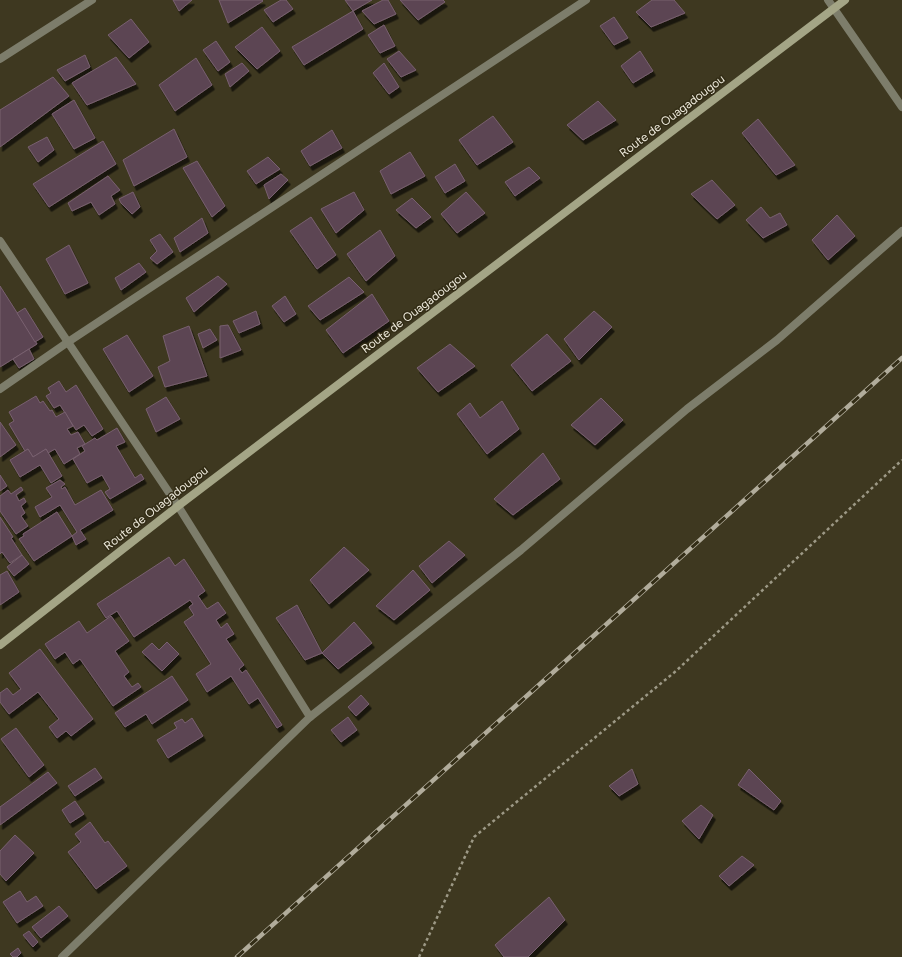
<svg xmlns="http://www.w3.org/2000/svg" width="902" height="957" font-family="Figtree,sans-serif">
<defs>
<filter id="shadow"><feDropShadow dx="2.5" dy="4.5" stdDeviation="0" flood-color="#0009"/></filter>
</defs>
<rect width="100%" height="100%" fill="#3e3820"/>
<g fill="#5c4553" stroke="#78606f" filter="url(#shadow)">
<polygon points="173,0 192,0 179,11"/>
<polygon points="219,0 262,0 263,1 228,23"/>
<polygon points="281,0 286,0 293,9 273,22 264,10"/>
<polygon points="345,0 372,0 353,11"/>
<polygon points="383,0 388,0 396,14 374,24 362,11"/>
<polygon points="400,0 443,0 445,2 418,20"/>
<polygon points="652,0 674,0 685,13 651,27 636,12"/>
<polygon points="353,11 363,29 304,65 292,47"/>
<polygon points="614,17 628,38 614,45 600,26"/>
<polygon points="131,19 149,42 129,58 108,35"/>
<polygon points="384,25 395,46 380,53 368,35"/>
<polygon points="262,27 280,51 257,69 235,47"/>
<polygon points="216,41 230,62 218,71 203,50"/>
<polygon points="399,51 416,70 401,77 387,59"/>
<polygon points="640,51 653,71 633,83 621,66"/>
<polygon points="85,55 90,67 65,81 57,70"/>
<polygon points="116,57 136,84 87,105 72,83"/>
<polygon points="196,58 212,85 175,111 159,85"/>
<polygon points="242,63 249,71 230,87 225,74"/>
<polygon points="384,63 399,87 389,94 373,73"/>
<polygon points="53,77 69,96 0,147 0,110"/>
<polygon points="74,100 95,138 74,149 52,114"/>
<polygon points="598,101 616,120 583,140 567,125"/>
<polygon points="493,116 513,142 477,165 459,140"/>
<polygon points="758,119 795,165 776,175 742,133"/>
<polygon points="174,129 187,157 134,186 123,160"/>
<polygon points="332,130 342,148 310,166 301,151"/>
<polygon points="47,137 54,150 38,162 28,147"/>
<polygon points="103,141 116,164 49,207 33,184"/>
<polygon points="410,152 425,176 391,194 380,171"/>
<polygon points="268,157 280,169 256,184 247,171"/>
<polygon points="197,161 225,206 212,217 183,168"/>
<polygon points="455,164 465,181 445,193 435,177"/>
<polygon points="529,167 540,178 515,196 505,182"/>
<polygon points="281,174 288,180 269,199 264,185"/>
<polygon points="108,176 120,190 111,196 115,204 99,215 91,202 72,211 68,203"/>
<polygon points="712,180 735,205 717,219 691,194"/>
<polygon points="133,192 140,207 132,214 121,203 119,199"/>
<polygon points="354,192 364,210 336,233 321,209"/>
<polygon points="466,192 485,213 457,233 441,214"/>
<polygon points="412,198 431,217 416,228 396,210"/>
<polygon points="761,207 770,218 780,213 787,225 763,238 746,220"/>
<polygon points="837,215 855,236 828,260 812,240"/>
<polygon points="311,217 336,255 317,269 290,231"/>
<polygon points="202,218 208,233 180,252 174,238"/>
<polygon points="380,230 395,256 366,281 347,254"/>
<polygon points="160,234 173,252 157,264 150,258 157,251 150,240"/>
<polygon points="69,245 88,283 65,294 46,259"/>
<polygon points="139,263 146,272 121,290 115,278"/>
<polygon points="218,276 227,284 194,312 186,298"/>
<polygon points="349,277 364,292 320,320 308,306"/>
<polygon points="0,286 37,344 0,367"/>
<polygon points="372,294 389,321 343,353 326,330"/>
<polygon points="285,296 296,314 284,322 272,306"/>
<polygon points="25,308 43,337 35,342 17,313"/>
<polygon points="256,311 260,324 239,333 233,321"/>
<polygon points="594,311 612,327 579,360 564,339"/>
<polygon points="228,325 241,350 220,358 220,326"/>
<polygon points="189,326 207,376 165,387 158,367 170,361 163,336"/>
<polygon points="210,329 217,340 203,348 198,334"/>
<polygon points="547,334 571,361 532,391 511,365"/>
<polygon points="127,335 153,376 129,392 103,349"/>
<polygon points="450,344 475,366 438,392 417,368"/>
<polygon points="29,349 34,359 19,368 13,359"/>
<polygon points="59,381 66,392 76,385 103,429 92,436 84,425 76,430 60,405 54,408 46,396 51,393 48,388"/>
<polygon points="36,396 40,403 43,401 50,411 52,410 56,417 65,412 73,426 67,429 71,435 78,432 85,444 77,448 80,454 64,464 55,449 48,453 46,449 33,457 28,449 25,451 9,424 14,421 9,412"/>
<polygon points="166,397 180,419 156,432 146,409"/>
<polygon points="601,398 623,420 595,445 571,425"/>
<polygon points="502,401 519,429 487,454 457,414 470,403 480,418"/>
<polygon points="0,422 16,445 0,457"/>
<polygon points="117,428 125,442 116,446 135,478 141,474 144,479 110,499 105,492 110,489 102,475 87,483 73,459 85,451 82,446 95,438 97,440"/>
<polygon points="28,449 33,457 46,449 62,476 51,483 40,465 20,477 10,460"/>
<polygon points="543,453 560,479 513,515 494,499"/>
<polygon points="0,475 7,486 0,491"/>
<polygon points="60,480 65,484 61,487 62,489 65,487 75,505 101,490 113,510 80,530 86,539 76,545 72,536 77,532 60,505 40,517 35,507 52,497 46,488"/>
<polygon points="21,487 23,490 16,495 19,501 24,498 26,502 21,506 25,513 21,516 28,526 16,534 0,511 0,496 8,490 11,494"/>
<polygon points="57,512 72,536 34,561 19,539 24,536 23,534"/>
<polygon points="0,517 13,537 11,538 22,555 10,563 2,552 0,554"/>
<polygon points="449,541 465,555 432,583 419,566"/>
<polygon points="344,547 369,570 329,604 310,580"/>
<polygon points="22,555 29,564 14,576 7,567"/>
<polygon points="169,557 175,566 184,559 205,591 198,596 207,609 218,602 226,613 216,620 221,628 227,623 234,634 226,639 244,665 239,669 242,673 246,670 282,725 277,728 258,698 249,704 231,676 207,692 196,674 211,664 184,622 194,615 189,607 193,604 190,600 134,637 117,611 106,618 97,604"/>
<polygon points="413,570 430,590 394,620 376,606"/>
<polygon points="7,571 19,592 0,605 0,575"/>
<polygon points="297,605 322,653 305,660 276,618"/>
<polygon points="111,616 129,641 115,651 129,672 124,676 132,687 138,683 141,687 113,706 80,659 73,664 65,652 55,659 45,644 79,621 87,633"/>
<polygon points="354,622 372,643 338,669 322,653"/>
<polygon points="167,642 179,654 162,671 142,652 152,643 159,650"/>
<polygon points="40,649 93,719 71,736 66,731 57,738 49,727 59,719 38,692 9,714 0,702 0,693 7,688 13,695 21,689 9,673"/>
<polygon points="172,676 188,700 152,724 146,714 125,727 115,713"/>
<polygon points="361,695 369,704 356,716 348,707"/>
<polygon points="348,717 357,730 341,742 331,730"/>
<polygon points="192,718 203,736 168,758 157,740 177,728 174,723 182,719 185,723"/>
<polygon points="16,728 44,765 29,777 1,739"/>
<polygon points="95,768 102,778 75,796 68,786"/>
<polygon points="632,769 638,784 619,796 609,786"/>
<polygon points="749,769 781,801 774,810 738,785"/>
<polygon points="48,772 57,783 0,825 0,807"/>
<polygon points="75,801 84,814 70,823 62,810"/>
<polygon points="701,805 713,815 699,839 682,821"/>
<polygon points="90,822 105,843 108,841 127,866 96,889 68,852 81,842 75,834"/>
<polygon points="15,835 34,853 6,881 0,874 0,851"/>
<polygon points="742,856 754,865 729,886 719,876"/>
<polygon points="20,891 27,902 36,896 43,906 17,923 3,902"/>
<polygon points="549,897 565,920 528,957 504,957 495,945"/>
<polygon points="59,906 68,916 41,938 32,927"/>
<polygon points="29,931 38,942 33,947 23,935"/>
<polygon points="18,948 21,953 17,957 13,957 10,954"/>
</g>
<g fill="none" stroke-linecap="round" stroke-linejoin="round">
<polyline stroke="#9d9986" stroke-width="2.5" stroke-dasharray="3 3" stroke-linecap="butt" points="419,957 474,837 676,671 902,460"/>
<g stroke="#7d7d6b" stroke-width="8">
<polyline points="828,0 902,107"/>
<polyline points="0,59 92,0"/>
<polyline points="0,241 178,506 310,717"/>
<polyline points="0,389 68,342 586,0"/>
<polyline points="62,957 310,717 521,550 687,409 777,340 902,231"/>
</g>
<polyline stroke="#a4a586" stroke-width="8" points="0,645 178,506 845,0"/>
<defs>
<polyline id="rail" points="237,957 902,358"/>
</defs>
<use href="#rail" stroke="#b1ac9b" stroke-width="4.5"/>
<use href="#rail" stroke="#332d16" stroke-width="3" stroke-dasharray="9" stroke-linecap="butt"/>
</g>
<g text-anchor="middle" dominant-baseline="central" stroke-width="3" stroke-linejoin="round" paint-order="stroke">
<g font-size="12" fill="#eeeadc" stroke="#332d16">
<text transform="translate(672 116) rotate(-37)">Route de Ouagadougou</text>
<text transform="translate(414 312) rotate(-37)">Route de Ouagadougou</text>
<text transform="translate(156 508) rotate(-38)">Route de Ouagadougou</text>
</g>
</g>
</svg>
